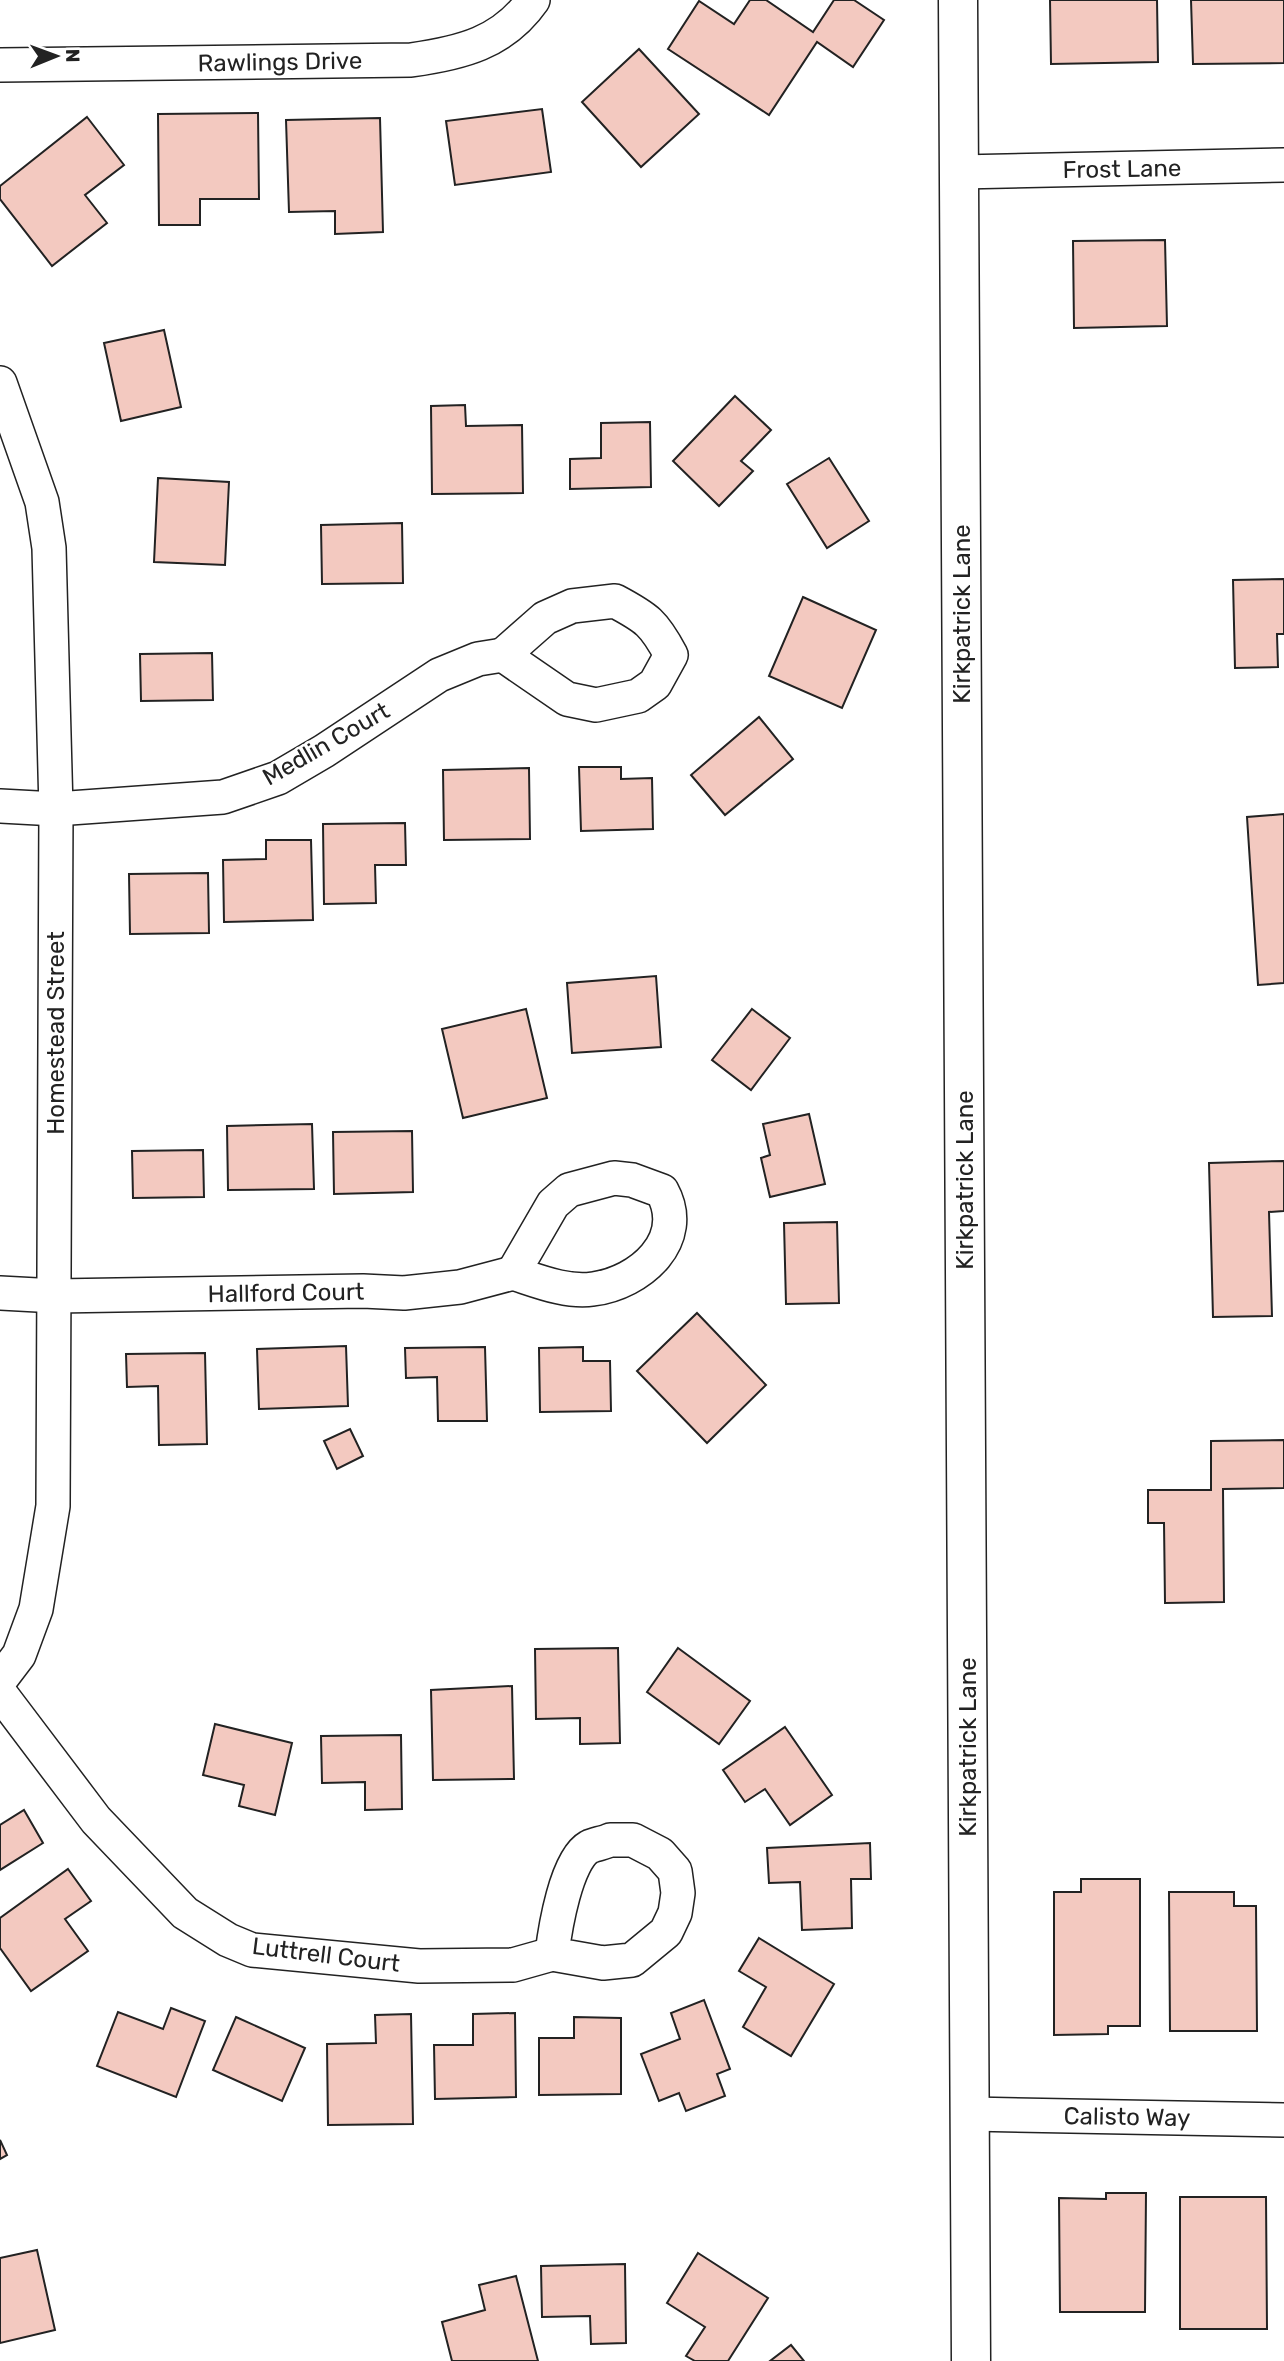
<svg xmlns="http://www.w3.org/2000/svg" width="1284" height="2361" font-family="Rubik,sans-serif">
<rect width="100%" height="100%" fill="#fff"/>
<g fill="#f3c9c0" stroke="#222" stroke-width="2">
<polygon points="750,0 766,0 813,32 834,0 854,0 884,20 853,67 817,42 769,115 668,49 699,1 734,24"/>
<polygon points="1050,0 1157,0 1158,62 1051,64"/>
<polygon points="1191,0 1284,0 1284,63 1193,64"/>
<polygon points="639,49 699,114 641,167 582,102"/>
<polygon points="542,109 551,172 455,185 446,121"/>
<polygon points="258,113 259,199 200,199 200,225 159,225 158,114"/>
<polygon points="87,117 124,165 85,195 107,223 52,266 0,199 0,186"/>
<polygon points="380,118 383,232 335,234 335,211 289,212 286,120"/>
<polygon points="1165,240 1167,326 1074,328 1073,241"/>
<polygon points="164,330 181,407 121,421 104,343"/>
<polygon points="735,396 771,430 741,461 753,471 719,506 673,461"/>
<polygon points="465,405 466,426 522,425 523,493 432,494 431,406"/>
<polygon points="650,422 651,487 570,489 570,459 601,458 601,423"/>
<polygon points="829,458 869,521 827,548 787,484"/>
<polygon points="158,478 229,482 225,565 154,562"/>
<polygon points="402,523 403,583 322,584 321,525"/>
<polygon points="1284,579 1284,634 1277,634 1278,667 1235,668 1233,580"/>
<polygon points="803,597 876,630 842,708 769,676"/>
<polygon points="212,653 213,700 141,701 140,654"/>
<polygon points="759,717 793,759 725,815 691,775"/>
<polygon points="579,767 621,767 621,779 652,778 653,829 581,831"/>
<polygon points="529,768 530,839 444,840 443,770"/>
<polygon points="1284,814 1284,983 1258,985 1247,817"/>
<polygon points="405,823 406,865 375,865 376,903 324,904 323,824"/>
<polygon points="266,840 311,840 313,920 224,922 223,860 266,859"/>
<polygon points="208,873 209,933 130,934 129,874"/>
<polygon points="656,976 661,1047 572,1053 567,983"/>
<polygon points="526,1009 547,1098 463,1118 442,1029"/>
<polygon points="752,1009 790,1038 751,1090 712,1060"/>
<polygon points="809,1114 825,1184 770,1197 761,1158 770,1155 763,1124"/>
<polygon points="312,1124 314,1189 228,1190 227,1126"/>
<polygon points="412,1131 413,1192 334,1194 333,1132"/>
<polygon points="203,1150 204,1197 133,1198 132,1151"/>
<polygon points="1284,1161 1284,1211 1269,1212 1272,1316 1213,1317 1209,1163"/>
<polygon points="837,1222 839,1303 786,1304 784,1223"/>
<polygon points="697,1313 766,1385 707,1443 637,1371"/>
<polygon points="346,1346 348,1406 259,1409 257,1349"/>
<polygon points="485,1347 487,1421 438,1421 437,1377 406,1378 405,1348"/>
<polygon points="583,1347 583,1361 610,1361 611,1411 540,1412 539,1348"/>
<polygon points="205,1353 207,1444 159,1445 158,1386 127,1387 126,1354"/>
<polygon points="350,1429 363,1456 337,1469 324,1441"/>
<polygon points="1284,1440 1284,1488 1223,1489 1224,1602 1165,1603 1164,1523 1148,1523 1148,1490 1211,1490 1211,1441"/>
<polygon points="618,1648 620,1743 580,1744 580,1718 536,1719 535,1649"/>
<polygon points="678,1648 750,1701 719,1744 647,1692"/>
<polygon points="512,1686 514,1779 433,1780 431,1690"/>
<polygon points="215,1724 292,1743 275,1815 239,1806 244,1785 203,1775"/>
<polygon points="785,1727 832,1795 790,1825 765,1789 745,1802 723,1770"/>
<polygon points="401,1735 402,1809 365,1810 365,1782 322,1783 321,1736"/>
<polygon points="24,1810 43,1843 0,1870 0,1825"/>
<polygon points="870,1843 871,1879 851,1879 852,1928 802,1930 800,1882 769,1883 767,1848"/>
<polygon points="68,1869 91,1901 65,1919 88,1951 31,1991 0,1948 0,1918"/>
<polygon points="1081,1879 1140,1879 1140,2026 1108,2026 1108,2034 1054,2035 1054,1892 1081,1892"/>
<polygon points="1169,1892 1234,1892 1234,1906 1256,1906 1257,2031 1170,2031"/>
<polygon points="759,1938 834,1984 791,2056 743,2027 766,1987 739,1971"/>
<polygon points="704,2000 730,2069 717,2074 725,2096 686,2111 679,2093 659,2101 641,2054 680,2039 671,2013"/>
<polygon points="171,2008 205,2021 176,2097 97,2066 118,2012 163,2029"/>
<polygon points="515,2013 516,2097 435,2099 434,2045 473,2045 473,2014"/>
<polygon points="411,2014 413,2124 328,2125 327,2044 376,2043 375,2015"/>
<polygon points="236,2017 305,2048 282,2101 213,2070"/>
<polygon points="574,2017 621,2018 621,2094 539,2095 539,2038 574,2038"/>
<polygon points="0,2140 7,2155 0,2159"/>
<polygon points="1106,2193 1146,2193 1145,2312 1060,2312 1059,2198 1106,2199"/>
<polygon points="1180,2197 1266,2197 1267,2329 1180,2329"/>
<polygon points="37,2250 55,2330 0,2343 0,2258"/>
<polygon points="698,2253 768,2298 728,2361 695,2361 686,2356 705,2327 667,2303"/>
<polygon points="625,2264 626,2343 591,2344 590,2316 542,2317 541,2266"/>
<polygon points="516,2276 538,2361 452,2361 442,2322 485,2310 479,2285"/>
<polygon points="791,2345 804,2361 770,2361"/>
</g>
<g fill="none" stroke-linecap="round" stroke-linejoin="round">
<defs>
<g id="minor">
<path d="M0 65 411 60C461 53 503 43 533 0"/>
<polyline points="960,172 1284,165"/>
<polyline points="0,383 42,502 49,548 56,809 53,1506 36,1609 19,1655 0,1680"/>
<path d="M615 601C647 618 654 623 671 655L655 684 638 696 596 705 567 699 503 655 545 618 572 606Z"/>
<polyline points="0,806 56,809 223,797 278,778 324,751 439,675 478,659 503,655"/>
<path d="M614 1178 632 1180 662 1191C689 1240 640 1283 593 1289 567 1293 538 1281 513 1273L553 1204 569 1190Z"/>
<polyline points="0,1293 56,1296 363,1291 404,1293 460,1287 513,1273"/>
<polyline points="0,1693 96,1820 185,1913 228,1940 252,1950 419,1966 513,1965 552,1954"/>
<path d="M610 1840H633L660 1854 675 1871 678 1893 675 1913 666 1932 632 1960 603 1963 552 1954C555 1929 566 1860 589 1847 595 1844 604 1843 610 1840Z"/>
<polyline points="970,2114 1284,2120"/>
</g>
<polyline id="tertiary" points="958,0 971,2361"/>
</defs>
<use href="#minor" stroke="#222" stroke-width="36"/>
<use href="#tertiary" stroke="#222" stroke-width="41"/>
<use href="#minor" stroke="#fff" stroke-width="33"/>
<use href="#tertiary" stroke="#fff" stroke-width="38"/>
</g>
<g text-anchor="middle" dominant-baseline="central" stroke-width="5" stroke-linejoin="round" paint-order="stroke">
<g font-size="24" fill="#222" stroke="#fff">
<text transform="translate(280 62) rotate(-1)">Rawlings Drive</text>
<text transform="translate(1122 169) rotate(-1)">Frost Lane</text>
<text transform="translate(962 614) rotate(-90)">Kirkpatrick Lane</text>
<text transform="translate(326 744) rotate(-30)">Medlin Court</text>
<text transform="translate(56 1033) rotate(-90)">Homestead Street</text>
<text transform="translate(965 1180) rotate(-90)">Kirkpatrick Lane</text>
<text transform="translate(286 1293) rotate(-1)">Hallford Court</text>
<text transform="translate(968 1747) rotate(-90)">Kirkpatrick Lane</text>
<text transform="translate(326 1955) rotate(7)">Luttrell Court</text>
<text transform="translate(1127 2117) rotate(1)">Calisto Way</text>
</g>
</g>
<g transform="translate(56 56) rotate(89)" stroke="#ffffff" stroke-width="5" paint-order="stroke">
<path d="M0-5L12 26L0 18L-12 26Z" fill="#222222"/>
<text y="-10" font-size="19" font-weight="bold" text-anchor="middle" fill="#222222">N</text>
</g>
</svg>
